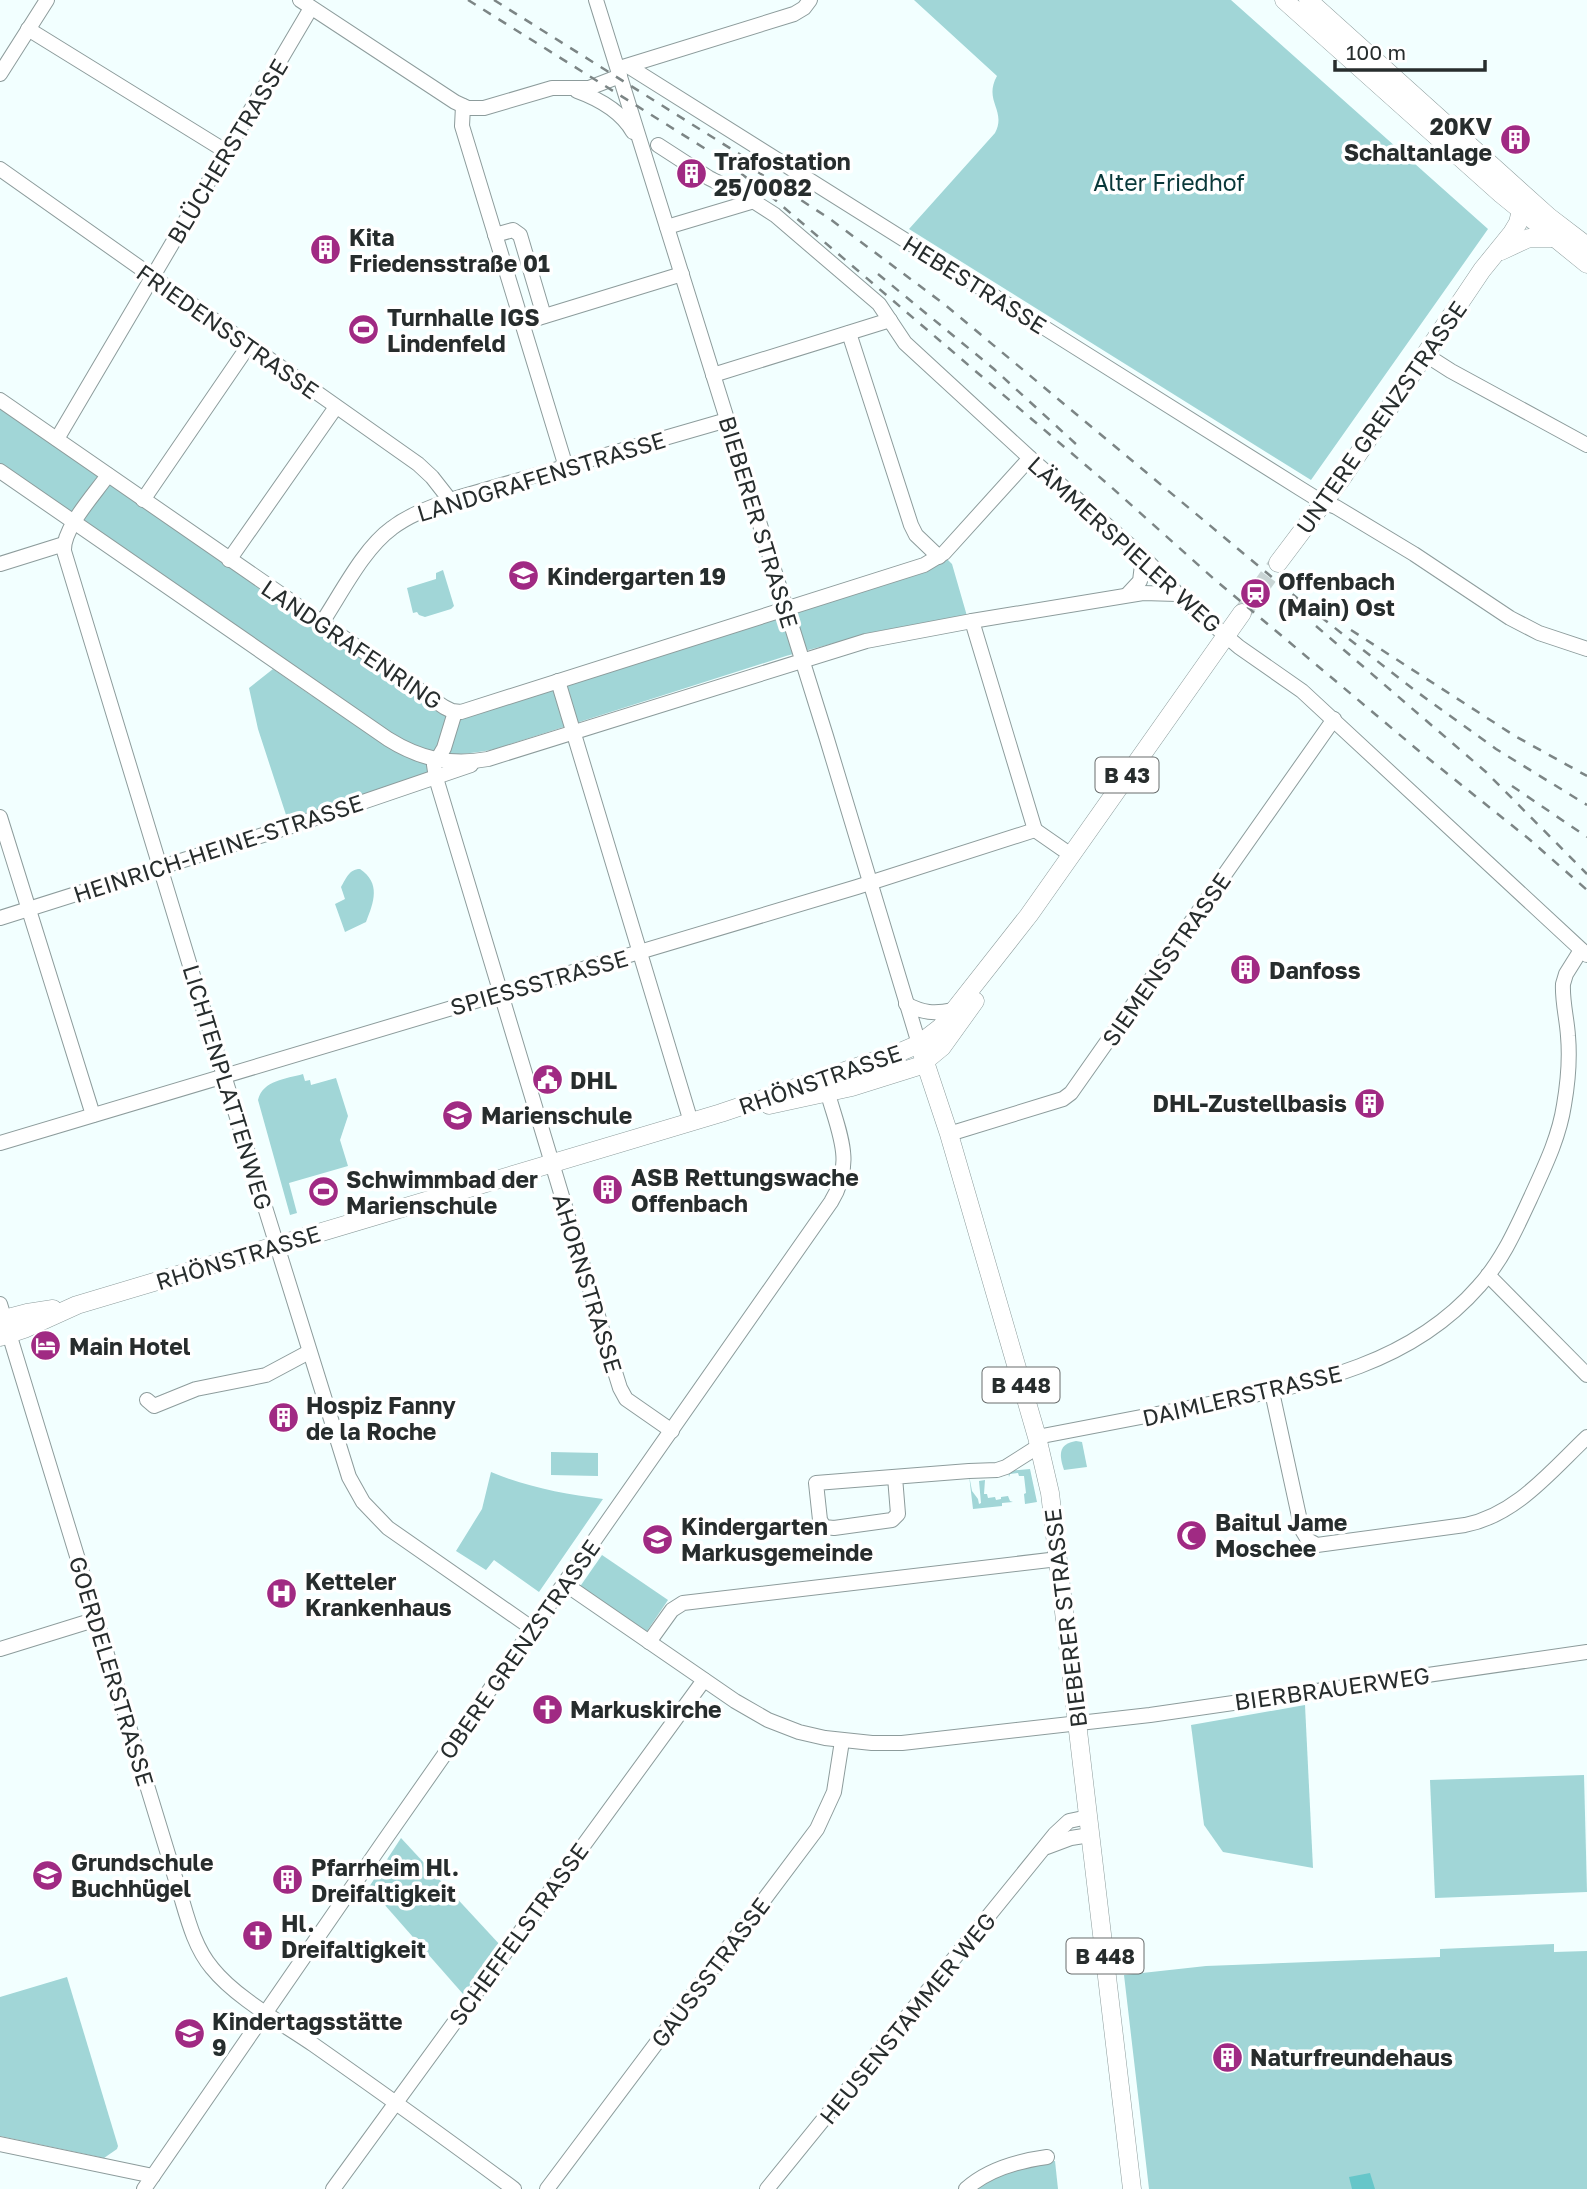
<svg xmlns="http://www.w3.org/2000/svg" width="1587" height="2189" font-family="'Golos Text',sans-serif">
<rect width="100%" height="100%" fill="#f2ffff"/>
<g fill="#a1d6d7">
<path d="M914 0H1231L1488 229 1311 480 909 229 995 133C1007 110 983 101 997 76Z"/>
<path d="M0 405 445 713 925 572 947 559 952 564 967 616 879 631 786 656 495 749C449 758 431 756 390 734L0 465Z"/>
<polygon points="443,570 454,606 451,609 425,617 419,615 417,612 413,613 407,588 436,579 436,573"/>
<polygon points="273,669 312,696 314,695 425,762 428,765 429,774 288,821 258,729 249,688"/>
<path d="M360 869C381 883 374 902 366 922L345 932 335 904 345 899 341 887C346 879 349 869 360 869Z"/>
<path d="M303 1074 305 1081 310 1080 311 1085 336 1078 348 1116 340 1140 348 1166 289 1183 297 1213 290 1215 258 1100C263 1080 286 1079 303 1074Z"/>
<path d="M1076 1441 1082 1442 1087 1467 1064 1470C1059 1455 1058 1444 1076 1441Z"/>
<polygon points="551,1452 598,1453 598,1476 551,1475"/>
<polygon points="1030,1469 1037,1502 1025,1504 1024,1494 1026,1493 1024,1476 1019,1476 1018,1473 1010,1474 1009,1477 1008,1471"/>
<path d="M491 1472C527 1487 564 1494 603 1499L539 1592 494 1560 486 1570 456 1551 482 1509Z"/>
<polygon points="969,1475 972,1491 978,1499 979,1504 981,1503 979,1481 985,1480 984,1494 987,1494 988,1498 995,1497 996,1500 1001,1499 1001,1497 1008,1496 1010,1501 1013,1502 1002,1503 1002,1506 973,1509"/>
<polygon points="602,1555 668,1600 645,1634 579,1588"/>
<polygon points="1305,1705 1313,1868 1223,1852 1204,1825 1191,1725"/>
<polygon points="1584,1775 1587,1892 1435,1898 1430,1780"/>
<polygon points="401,1838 501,1946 463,1994 369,1887"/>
<polygon points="1554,1944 1554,1952 1587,1951 1587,2189 1149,2189 1124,1975 1206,1966 1440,1957 1440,1949"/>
<polygon points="67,1977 118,2146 117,2149 104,2158 0,2136 0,1997"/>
<path d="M1055 2161 1058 2189H975C1000 2171 1025 2165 1055 2161Z"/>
</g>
<polygon fill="#66c6c9" points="1370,2173 1375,2189 1352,2189 1349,2177"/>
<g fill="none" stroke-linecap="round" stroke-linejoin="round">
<polyline stroke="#c9d5d5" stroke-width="18" stroke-dasharray="18 9" stroke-linecap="butt" points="1242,613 1278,563"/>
<defs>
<g id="minor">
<polyline points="300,0 455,102 468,108 484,108 552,88 589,88 620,76"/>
<polyline points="596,0 826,736 919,1044"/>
<polyline points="28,29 227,152"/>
<polyline points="628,66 1301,489 1322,502 1336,507 1414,554 1510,618 1539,633 1587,649"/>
<polyline points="623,67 794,14 804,8 810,0"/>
<polyline points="0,74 47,0"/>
<path d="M577 91C599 99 621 111 633 132"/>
<polyline points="463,106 462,126 566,467"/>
<polyline points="658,145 709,178 747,197 775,215 879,304 905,343 1030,458 1143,557 1167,581 1177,594 1239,647 1302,691 1587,955"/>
<polyline points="0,169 418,464 432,477 450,500"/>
<polyline points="667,227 754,201"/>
<polyline points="495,235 513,230 520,235 544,316"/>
<polyline points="522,323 682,274"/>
<polyline points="849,333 911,525 916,535 939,557"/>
<polyline points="1426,355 1451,371 1587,445"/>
<polyline points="713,375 890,320"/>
<polyline points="0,400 444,707 452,711 461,712 924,565 944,553 1030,458"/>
<polyline points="57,439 311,8"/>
<path d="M0 471 388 739C420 759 451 766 488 759L866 641 972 621 1143 593 1177 594"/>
<path d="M108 475C94 495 63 528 64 551L198 992 349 1477 363 1502 388 1528 533 1629"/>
<polyline points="143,500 249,345"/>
<polyline points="229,560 336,407"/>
<polyline points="0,564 64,544"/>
<polyline points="1127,595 1140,581 1143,557"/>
<polyline points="972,621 1035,830"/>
<path d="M321 624C341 594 363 549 392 528 409 515 429 508 450 500L727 420"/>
<polyline points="558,681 691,1122"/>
<polyline points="455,712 444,748 434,765 436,778 611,1359 620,1388 626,1399 672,1431"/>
<polyline points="0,817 93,1115"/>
<polyline points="1035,830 1071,855"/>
<polyline points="0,918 301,823 471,765"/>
<path d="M906 1004C923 1013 934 1014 953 1010"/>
<polyline points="949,1134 1063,1099 1071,1093 1334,719"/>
<polyline points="0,1143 857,887 1035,830"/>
<polyline points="1488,1275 1587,1375"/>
<path d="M0 1304 182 1900C189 1924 196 1949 212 1968 236 1998 282 2023 314 2045 381 2092 448 2140 514 2189"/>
<path d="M1272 1392 1302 1530 1308 1540 1317 1545 1465 1525C1516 1515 1551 1471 1587 1437"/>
<polyline points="147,1400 154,1406 196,1389 266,1375 309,1352"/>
<path d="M1037 1437C1097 1426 1158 1414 1219 1402 1315 1383 1411 1364 1479 1286 1502 1261 1516 1229 1530 1199 1544 1168 1559 1138 1564 1105 1568 1082 1570 1059 1568 1036 1567 1019 1562 1001 1563 984L1566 974 1581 950"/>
<polyline points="895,1477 898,1514 892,1520 834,1528 824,1527 820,1520 816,1483 969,1471 997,1470 1006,1467 1039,1446"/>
<polyline points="565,1584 735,1701 768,1720 799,1732 825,1738 872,1743 902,1743 1150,1715 1587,1652"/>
<polyline points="649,1642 672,1610 683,1603 1058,1559"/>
<polyline points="0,1649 97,1619"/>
<polyline points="1047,1847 1071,1838 1090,1835"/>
<polyline points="0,2144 153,2176"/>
<path d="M144 2189 384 1841 831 1202C855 1163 839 1133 828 1094"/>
<polyline points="333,2189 704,1680"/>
<polyline points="547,2189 817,1829 834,1792 842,1741"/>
<polyline points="767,2189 1055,1834 1069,1821 1088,1817"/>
<path d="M966 2189C988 2169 1018 2161 1047 2157"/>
</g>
<g id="major">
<polyline points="1284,0 1501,194 1587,264"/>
<polyline points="1308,0 1549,217 1587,246"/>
<polyline points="1501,251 1529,238 1554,238"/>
<polyline points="1278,563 1342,478 1482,270 1512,233 1518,223 1521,210"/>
<polyline points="919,1044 949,1134 1037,1437 1050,1493 1132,2189"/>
<polyline points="769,1105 852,1087 919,1066 942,1047 975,1001"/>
<polyline points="0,1320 27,1313 53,1309"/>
<polyline points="0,1337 24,1329 77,1305 721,1113 898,1053 919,1044 941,1027 1029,915 1242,613"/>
</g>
</defs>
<use href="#minor" stroke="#8d9c9c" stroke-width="16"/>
<use href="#major" stroke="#8d9c9c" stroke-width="19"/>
<use href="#minor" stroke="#fff" stroke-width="14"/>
<use href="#major" stroke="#fff" stroke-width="18"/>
<g stroke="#7c8585" stroke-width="2.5" stroke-dasharray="9 9" stroke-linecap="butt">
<polyline points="468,0 720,158 767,193 1110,486 1214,579 1419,751 1529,839 1587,890"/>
<polyline points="494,0 752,162"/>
<polyline points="741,161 830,219 944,304 1303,603 1413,689 1496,749 1587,805"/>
<polyline points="878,274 994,369 1077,445"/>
<polyline points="1316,626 1486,772 1587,874"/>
<polyline points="1351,630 1515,736 1587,776"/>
<polyline points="1512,786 1587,837"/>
</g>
</g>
<defs>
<symbol id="building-disc" viewBox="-11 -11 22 22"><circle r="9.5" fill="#a02a83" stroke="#fff"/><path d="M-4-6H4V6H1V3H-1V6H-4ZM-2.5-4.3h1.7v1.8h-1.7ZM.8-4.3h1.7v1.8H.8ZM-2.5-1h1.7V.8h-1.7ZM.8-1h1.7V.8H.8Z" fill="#fff"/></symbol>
<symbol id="stadium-disc" viewBox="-11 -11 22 22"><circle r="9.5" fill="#a02a83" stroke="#fff"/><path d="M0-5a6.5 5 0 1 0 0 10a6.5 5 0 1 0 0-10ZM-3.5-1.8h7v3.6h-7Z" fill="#fff"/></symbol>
<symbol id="school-disc" viewBox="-11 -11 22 22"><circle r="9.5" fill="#a02a83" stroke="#fff"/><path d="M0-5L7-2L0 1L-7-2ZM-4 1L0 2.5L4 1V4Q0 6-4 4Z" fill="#fff"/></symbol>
<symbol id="station-disc" viewBox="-11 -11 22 22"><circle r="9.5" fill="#a02a83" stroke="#fff"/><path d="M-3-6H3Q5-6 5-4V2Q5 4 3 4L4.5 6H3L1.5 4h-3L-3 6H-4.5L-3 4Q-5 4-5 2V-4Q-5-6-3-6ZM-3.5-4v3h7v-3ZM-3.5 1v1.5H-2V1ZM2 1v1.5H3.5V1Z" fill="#fff"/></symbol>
<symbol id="civic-disc" viewBox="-11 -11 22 22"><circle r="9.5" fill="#a02a83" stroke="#fff"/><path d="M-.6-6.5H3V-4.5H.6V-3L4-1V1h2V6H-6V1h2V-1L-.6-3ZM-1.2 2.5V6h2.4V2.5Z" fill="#fff"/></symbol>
<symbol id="hotel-disc" viewBox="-11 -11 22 22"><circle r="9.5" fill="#a02a83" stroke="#fff"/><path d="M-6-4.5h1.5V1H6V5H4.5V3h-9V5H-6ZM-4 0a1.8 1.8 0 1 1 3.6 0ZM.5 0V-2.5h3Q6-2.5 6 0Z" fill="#fff"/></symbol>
<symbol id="mosque-disc" viewBox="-11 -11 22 22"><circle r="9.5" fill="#a02a83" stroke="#fff"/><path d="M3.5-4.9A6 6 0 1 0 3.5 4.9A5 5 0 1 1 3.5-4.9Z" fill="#fff"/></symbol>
<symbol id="hospital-disc" viewBox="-11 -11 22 22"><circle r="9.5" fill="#a02a83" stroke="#fff"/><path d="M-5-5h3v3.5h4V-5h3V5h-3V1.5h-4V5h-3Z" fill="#fff"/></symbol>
<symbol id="church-disc" viewBox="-11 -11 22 22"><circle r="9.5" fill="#a02a83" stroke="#fff"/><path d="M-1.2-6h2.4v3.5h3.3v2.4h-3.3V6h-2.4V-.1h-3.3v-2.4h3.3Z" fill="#fff"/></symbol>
</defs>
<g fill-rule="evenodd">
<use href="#building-disc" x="1498" y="122" width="35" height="35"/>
<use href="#building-disc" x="674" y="156" width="35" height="35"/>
<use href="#building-disc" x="308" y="232" width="35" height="35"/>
<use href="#stadium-disc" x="346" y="312" width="35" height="35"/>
<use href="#school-disc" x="506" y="558" width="35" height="35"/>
<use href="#station-disc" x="1238" y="576" width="35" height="35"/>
<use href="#building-disc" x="1228" y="952" width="35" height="35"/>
<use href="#civic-disc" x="530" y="1062" width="35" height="35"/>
<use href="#building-disc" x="1352" y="1086" width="35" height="35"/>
<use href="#school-disc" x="440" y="1098" width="35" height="35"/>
<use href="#building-disc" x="590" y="1172" width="35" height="35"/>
<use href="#stadium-disc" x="306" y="1174" width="35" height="35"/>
<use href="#hotel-disc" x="28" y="1328" width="35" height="35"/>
<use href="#building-disc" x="266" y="1400" width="35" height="35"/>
<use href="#mosque-disc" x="1174" y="1518" width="35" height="35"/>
<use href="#school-disc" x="640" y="1522" width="35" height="35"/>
<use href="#hospital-disc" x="264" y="1576" width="35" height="35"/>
<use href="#church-disc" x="530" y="1692" width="35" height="35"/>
<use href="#school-disc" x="30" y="1858" width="35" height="35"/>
<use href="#building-disc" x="270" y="1862" width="35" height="35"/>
<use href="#church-disc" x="240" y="1918" width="35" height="35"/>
<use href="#school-disc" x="172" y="2016" width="35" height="35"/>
<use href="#building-disc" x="1210" y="2040" width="35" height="35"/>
</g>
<g text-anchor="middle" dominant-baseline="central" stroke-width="7" stroke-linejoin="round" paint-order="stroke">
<g fill="#fff" stroke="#686c6c" stroke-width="2">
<rect x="1095.5" y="757.5" width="63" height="35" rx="5"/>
<rect x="982.5" y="1367.5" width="77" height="35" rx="5"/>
<rect x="1066.5" y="1938.5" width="77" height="35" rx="5"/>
</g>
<g font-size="21" font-weight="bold" fill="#272d2d">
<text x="1127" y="775">B 43</text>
<text x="1021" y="1385">B 448</text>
<text x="1105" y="1956">B 448</text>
</g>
<g font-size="23" font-weight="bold" fill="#272d2d" stroke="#fff" text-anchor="start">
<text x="1492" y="126" text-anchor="end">20KV<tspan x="1492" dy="26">Schaltanlage</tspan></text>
<text x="714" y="161">Trafostation<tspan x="714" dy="26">25/0082</tspan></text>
<text x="349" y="237">Kita<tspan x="349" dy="26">Friedensstraße 01</tspan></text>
<text x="387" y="317">Turnhalle IGS<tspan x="387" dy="26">Lindenfeld</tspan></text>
<text x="547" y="576">Kindergarten 19</text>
<text x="1278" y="581">Offenbach<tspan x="1278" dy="26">(Main) Ost</tspan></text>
<text x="1269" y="970">Danfoss</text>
<text x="570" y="1080">DHL</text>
<text x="1347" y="1103" text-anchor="end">DHL-Zustellbasis</text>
<text x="481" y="1115">Marienschule</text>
<text x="631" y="1177">ASB Rettungswache<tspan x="631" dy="26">Offenbach</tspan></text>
<text x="346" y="1179">Schwimmbad der<tspan x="346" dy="26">Marienschule</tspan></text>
<text x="69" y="1346">Main Hotel</text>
<text x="306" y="1405">Hospiz Fanny<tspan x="306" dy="26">de la Roche</tspan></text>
<text x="1215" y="1522">Baitul Jame<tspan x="1215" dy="26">Moschee</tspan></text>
<text x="681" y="1526">Kindergarten<tspan x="681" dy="26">Markusgemeinde</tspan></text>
<text x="305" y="1581">Ketteler<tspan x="305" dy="26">Krankenhaus</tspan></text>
<text x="570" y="1709">Markuskirche</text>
<text x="71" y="1862">Grundschule<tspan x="71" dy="26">Buchhügel</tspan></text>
<text x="311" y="1867">Pfarrheim Hl.<tspan x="311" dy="26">Dreifaltigkeit</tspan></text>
<text x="281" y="1923">Hl.<tspan x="281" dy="26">Dreifaltigkeit</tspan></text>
<text x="212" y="2021">Kindertagsstätte<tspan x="212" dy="26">9</tspan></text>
<text x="1250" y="2057">Naturfreundehaus</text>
</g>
<g font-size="23" fill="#272d2d" stroke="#fff">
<text transform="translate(227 151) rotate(-59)">BLÜCHERSTRASSE</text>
<text transform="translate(975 284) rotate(32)">HEBESTRASSE</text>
<text transform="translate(228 331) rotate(35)">FRIEDENSSTRASSE</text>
<text transform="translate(1381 417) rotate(-55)">UNTERE GRENZSTRASSE</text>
<text transform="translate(541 476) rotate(-17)">LANDGRAFENSTRASSE</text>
<text transform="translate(759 522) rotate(73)">BIEBERER STRASSE</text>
<text transform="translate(1125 544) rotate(42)">LÄMMERSPIELER WEG</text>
<text transform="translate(352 644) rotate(34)">LANDGRAFENRING</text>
<text transform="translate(218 848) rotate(-18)">HEINRICH-HEINE-STRASSE</text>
<text transform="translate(1166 959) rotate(-55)">SIEMENSSTRASSE</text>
<text transform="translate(539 982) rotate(-16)">SPIESSSTRASSE</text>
<text transform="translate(820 1079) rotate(-19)">RHÖNSTRASSE</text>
<text transform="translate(228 1087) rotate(73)">LICHTENPLATTENWEG</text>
<text transform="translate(238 1257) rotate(-17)">RHÖNSTRASSE</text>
<text transform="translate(588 1283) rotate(73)">AHORNSTRASSE</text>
<text transform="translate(1242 1395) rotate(-13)">DAIMLERSTRASSE</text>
<text transform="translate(1065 1618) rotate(-97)">BIEBERER STRASSE</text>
<text transform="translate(519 1649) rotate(-55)">OBERE GRENZSTRASSE</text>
<text transform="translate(112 1671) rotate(73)">GOERDELERSTRASSE</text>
<text transform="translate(1332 1688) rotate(-8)">BIERBRAUERWEG</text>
<text transform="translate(518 1934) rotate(-54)">SCHEFFELSTRASSE</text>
<text transform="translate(710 1972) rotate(-53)">GAUSSSTRASSE</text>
<text transform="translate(907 2018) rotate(-51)">HEUSENSTAMMER WEG</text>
</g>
<g font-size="23" fill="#083839" stroke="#fff">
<text x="1169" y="182">Alter Friedhof</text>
</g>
</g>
<path d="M1335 60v10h150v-10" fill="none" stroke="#272d2d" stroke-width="3.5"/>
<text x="1346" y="60" font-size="21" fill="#272d2d" stroke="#ffffff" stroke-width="5" paint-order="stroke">100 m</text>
</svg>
